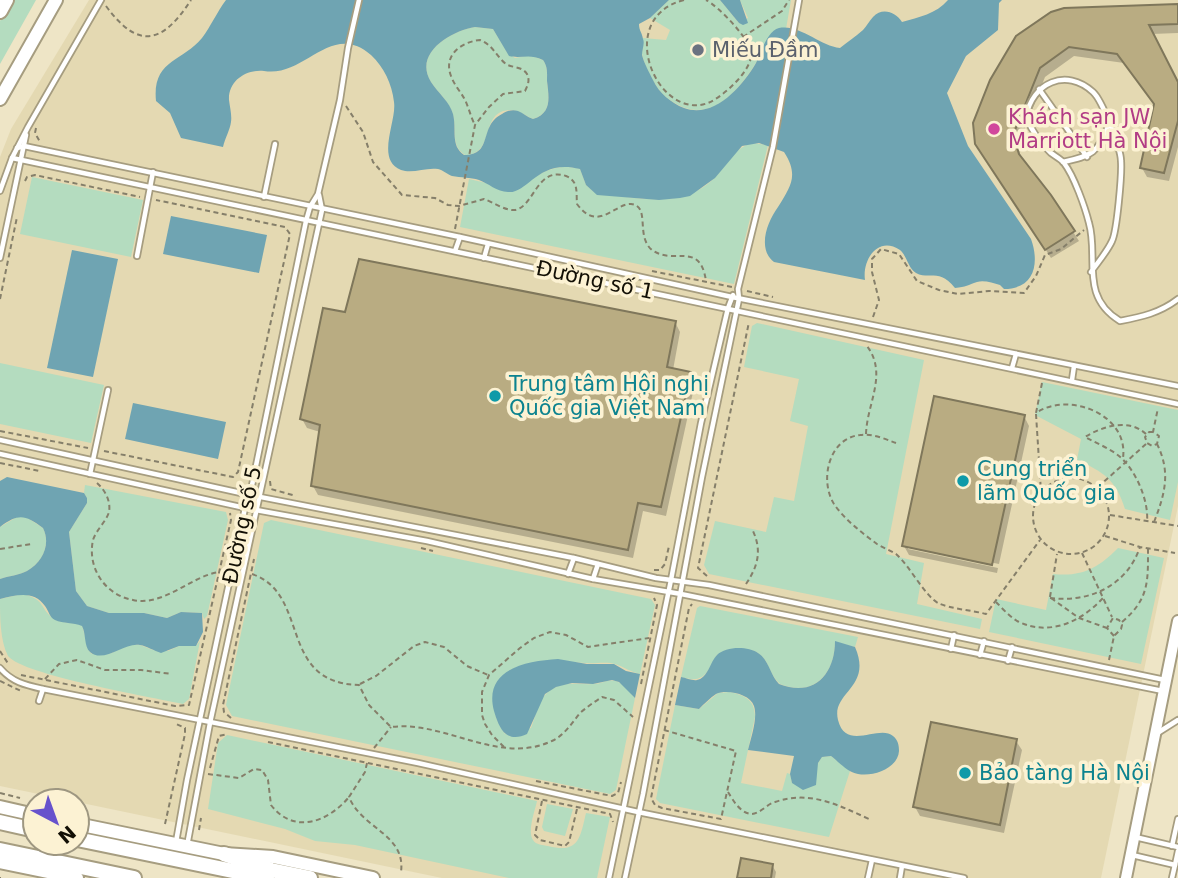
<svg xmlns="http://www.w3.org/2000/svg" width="1178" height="878" font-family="'DejaVu Sans',sans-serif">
<rect width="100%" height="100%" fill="#eee5c6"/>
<polygon fill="#e4d9b2" points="89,0 1178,0 1178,506 1101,878 442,878 0,786 0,157 11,129"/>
<g fill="#b4dcbf">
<polygon points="12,0 36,0 0,64 0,21"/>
<path d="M669 0H720L739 23 748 18 740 0H791L786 29 782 28C765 39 764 51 754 66 732 100 703 127 666 97 656 89 645 68 642 54 642 50 643 43 643 38L666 40 670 30 650 18Z"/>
<path d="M475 27 493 29 507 52 515 58 530 55 543 60C548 67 547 73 547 82 549 98 552 113 533 119 526 116 520 111 512 110 478 109 497 155 465 155 450 145 457 130 453 115 450 102 438 93 431 82 413 53 451 31 475 27Z"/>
<path d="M752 143 768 145 734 284 460 227 469 179 517 190C537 175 553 162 580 169L586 185 594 192C635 198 686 211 717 175 728 162 735 148 752 143Z"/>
<polygon points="32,177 143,200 131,257 20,234"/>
<polygon points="757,323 924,360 886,554 924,563 917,604 982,619 980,629 709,574 704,565 715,521 766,532 774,497 794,501 808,426 790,421 799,379 744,367 752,326"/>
<polygon points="0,363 104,385 91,443 0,424"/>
<path d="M1042 382 1178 410V482L1170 520 1125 509C1116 480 1104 472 1077 460L1081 439 1035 415Z"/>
<polygon points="85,485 226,512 228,520 207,616 204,619 202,613 181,612 167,618 144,613 109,613 87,606 76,591 69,532 87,503 87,498 84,493"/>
<path d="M17 517H26L43 528C51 544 43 562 27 571 20 575 8 576 0 579V527Z"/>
<path d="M271 520 651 599 655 605 653 614 640 674C631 672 624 667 615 664 606 661 595 664 586 663 558 661 536 658 510 670 496 699 486 704 505 734L531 728C536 716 537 702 547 693 561 680 577 685 594 684 603 684 610 677 620 683 626 686 630 693 635 698L616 790 610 794 232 716 226 705 264 523Z"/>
<path d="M1118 548 1164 558 1141 664 989 632 996 599 1046 610 1053 574C1083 577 1098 568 1118 548Z"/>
<path d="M22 594C46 599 39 608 53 618 61 624 73 622 82 625L89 651 92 654 112 653 126 645H140L153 650 168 651 179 646H196L200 641 189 699 183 704C151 697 23 675 8 656 0 641 0 617 0 599Z"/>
<path d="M700 606 858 637 855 647 835 642C835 674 813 698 780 684 772 677 770 668 765 660 753 643 733 650 717 655 706 673 705 684 681 677L697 608Z"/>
<path d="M729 692C745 695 755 700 755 717L741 783 782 791 787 773 790 774 792 783 818 763 822 757 831 756 850 771 829 837 660 803 656 799 675 705 699 709 718 693Z"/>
<path d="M227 735 537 801C535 811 527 831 533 840 536 845 543 845 548 846 579 854 580 838 586 813L610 817 597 878H509L355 845 315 841 285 829 208 809 218 743Z"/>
<polygon points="547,804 573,809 565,836 544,831 542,827"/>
</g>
<g fill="#6fa4b2" fill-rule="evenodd">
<path d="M226 0H669L650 18 639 24C639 31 642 32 643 39 645 43 642 50 642 55 644 63 649 72 653 80 659 93 671 103 684 108 714 119 742 87 756 63 761 53 767 31 779 28 800 24 820 46 840 48 847 42 855 37 863 30 867 26 869 21 873 17 882 7 896 12 902 22 919 17 936 14 948 0H1002L999 3 998 30 966 56 947 93 968 146 1031 239C1040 264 1034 289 1004 289L1000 285C993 283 984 280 977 282 968 285 966 287 955 288 939 268 929 280 916 273 908 268 907 256 900 250 878 235 862 260 865 280L774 262C757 249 767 222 778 207 791 186 799 175 784 152L759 143 742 146 715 178 690 196 680 198 659 200 597 195 586 185 580 169C538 158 528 194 508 192 497 192 488 183 479 180 470 177 461 178 452 176 447 174 443 170 438 169 426 167 413 174 401 170 375 160 397 121 394 102 392 84 384 67 371 55 331 20 305 78 264 71 246 69 228 81 229 100 230 108 232 115 231 122 230 130 225 138 223 147L181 138 170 113 156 101C152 60 182 62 202 38 211 26 217 12 226 0ZM475 27 493 29 509 56C522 59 529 53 543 60 548 67 547 73 547 81 549 98 552 113 533 119 527 117 523 113 518 111 512 109 507 111 502 114 478 126 494 155 464 155 450 145 457 130 453 114 450 102 438 93 431 82 413 53 451 31 475 27Z"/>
<polygon points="720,0 740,0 748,23 743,25 739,23"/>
<polygon points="171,216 267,235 259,273 163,254"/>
<polygon points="72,250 118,259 93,377 47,368"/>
<polygon points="133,403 226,422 218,459 125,439"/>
<path d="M7 477 84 493 87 498V503L69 532 76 591 87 606 109 613H144L167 618 181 612 202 613 203 632 196 646H179L161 653C154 651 147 646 140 645 124 642 104 664 90 652 84 647 86 633 82 626 73 622 63 624 55 620 49 617 49 611 45 606 34 590 16 595 0 599V579C8 576 20 575 27 571 43 562 51 544 43 528 25 515 19 513 0 527V481Z"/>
<path d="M835 641 855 647C873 688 831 692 838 720 846 752 879 724 893 736 898 740 899 745 899 751 898 768 874 777 858 774 847 772 839 762 831 756L822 757 818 763 816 785 803 790 792 783 790 774 794 756 748 750C751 738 758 718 754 706 750 694 727 689 716 694 710 698 704 704 699 709L675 705 681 677C686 678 693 681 697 680 708 678 710 662 717 655 726 646 748 646 758 653 769 660 770 675 779 684 814 698 835 674 835 641Z"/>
<path d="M558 659 587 664H614L626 671 640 674 635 698 619 682 612 680 593 684 572 683 556 687 545 694 527 734C520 737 513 739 506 734 500 730 496 718 494 711 483 669 526 661 558 659Z"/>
</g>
<g fill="#0003">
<polygon points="1178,6 1178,33 1152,34 1178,85 1178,147 1169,181 1147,177 1142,168 1155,106 1124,63 1074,56 1045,77 1018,146 1022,161 1050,196 1079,241 1051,258 977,143 974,134 978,112 1007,53"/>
<polygon points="346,314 675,322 680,332 673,370 690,374 695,383 666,516 643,511 633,558 318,495 313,486 320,432 307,428 302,419"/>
<polygon points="1024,416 1029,426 999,564 908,546 908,549 998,568 997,573 909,555 904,546"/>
<polygon points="1016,741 1022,750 1004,833 920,816 915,807"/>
<polygon points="772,865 776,872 775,878 739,878"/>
</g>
<g fill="#b9ac82" stroke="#7f775b" stroke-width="2">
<polygon points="1178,4 1178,24 1149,25 1178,82 1178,121 1164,173 1140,168 1154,104 1117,54 1069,47 1040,68 1013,135 1019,154 1051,195 1075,231 1045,250 975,144 973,123 990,80 1016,36 1051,12 1064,8"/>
<polygon points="359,259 676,321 667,367 691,372 661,507 638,503 628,550 311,486 320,425 300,419 323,308 345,312"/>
<polygon points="934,396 1025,415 992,565 902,546"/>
<polygon points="931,722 1017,739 1000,825 913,807"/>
<polygon points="741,858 773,864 771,878 737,878"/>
</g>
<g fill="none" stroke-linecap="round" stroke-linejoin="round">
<defs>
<g id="lane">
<polyline points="1039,89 1087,157"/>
<polyline points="17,148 24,146 460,237 732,297 1178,386"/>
<polyline points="12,158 1178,404"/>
<path d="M1063 162C1092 156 1098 153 1109 124"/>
<polyline points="0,191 12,158 28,127 101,0"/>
<polyline points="264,197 275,144"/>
<polyline points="455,251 460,237"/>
<polyline points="137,256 153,172"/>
<polyline points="0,258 26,135"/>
<polyline points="484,258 488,244"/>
<path d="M1091 272C1098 262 1107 252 1112 241 1117 231 1122 174 1121 161 1121 149 1102 100 1093 92 1066 67 1032 83 1026 117 1032 131 1040 143 1051 153 1055 156 1061 159 1064 163 1074 176 1085 207 1089 223 1099 257 1079 296 1120 321 1141 317 1160 313 1178 299"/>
<polyline points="1012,368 1016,354"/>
<polyline points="1072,380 1074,366"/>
<polyline points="0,440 250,495 574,558 656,578 709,585 1165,680"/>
<polyline points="0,454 245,508 427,541 593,579 681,594 1163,691"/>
<polyline points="90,474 108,390"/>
<polyline points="568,574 574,558"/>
<polyline points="593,579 598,564"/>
<polyline points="951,649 954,635"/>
<polyline points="980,655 984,641"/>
<polyline points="1008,661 1012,647"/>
<path d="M0 668C12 682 25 685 43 689L418 763 638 812 964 878"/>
<polyline points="39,701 43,689"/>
<polyline points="1159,732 1178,720"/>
<polyline points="1135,837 1178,847"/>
<polyline points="176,842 187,780 245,508 250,495 306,221 310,207 318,194 340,100 348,48 359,0"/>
<polyline points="187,846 210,723 322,210 319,195"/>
<polyline points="1172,846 1178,819"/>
<polyline points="1132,855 1175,865 1178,851"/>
<polyline points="609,878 671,580 701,423 728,308 733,295"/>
<polyline points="625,878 643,794 702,477 739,299 738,289 773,147 799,0"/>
<polyline points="868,878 872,860"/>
<polyline points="900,878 902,866"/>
<polyline points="1172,878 1175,865"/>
</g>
<polyline id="secondary" points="1126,878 1178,621"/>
<g id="primary">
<polyline points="0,99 56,0"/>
<polyline points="0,807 35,815"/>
<polyline points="77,824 224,854 273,857 373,878"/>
<polyline points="0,862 77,878"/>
</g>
<g id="highway">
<polyline points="0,11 6,0"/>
<polyline points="0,822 35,830"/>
<polyline points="77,839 267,878"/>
<polyline points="0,850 134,878"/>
<polyline points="224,854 271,870 310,878"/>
</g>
</defs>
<use href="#lane" stroke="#a69d80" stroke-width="8"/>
<use href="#secondary" stroke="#a69d80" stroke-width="14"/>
<use href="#primary" stroke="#a69d80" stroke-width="16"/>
<use href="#highway" stroke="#a69d80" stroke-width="18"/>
<g stroke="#857f6a" stroke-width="2" stroke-dasharray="5 3.5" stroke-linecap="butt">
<path d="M684 0C613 18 657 122 708 103 723 97 754 69 751 52 749 38 718 6 706 0"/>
<path d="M106 6C139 51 163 43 191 0"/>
<polyline points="743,37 782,11 789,0"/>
<path d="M346 106 363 132 373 162 402 195 435 198 448 205 459 206 484 199C493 202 505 211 515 210 534 207 537 166 566 176 579 181 576 193 577 204 598 233 615 203 631 204 651 206 635 236 652 250 674 266 700 240 706 281"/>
<polyline points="36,128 35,133 40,142"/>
<polyline points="25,181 27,177 35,175 140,197"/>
<path d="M455 229 475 125 489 107 503 94 525 91C528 85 530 80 527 74 522 66 512 68 506 64 496 56 493 45 480 40 461 42 443 55 451 76 454 85 461 92 465 100 469 108 471 118 475 125"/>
<polyline points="652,271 732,287"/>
<polyline points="747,291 773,297"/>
<polyline points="0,299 17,217"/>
<polyline points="873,317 879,300 872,272 872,259 881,249 899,254 917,281 939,290 958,294 989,291 1024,293 1036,276 1045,255 1061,249 1084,230"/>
<path d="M1042 383 1036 413C1068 391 1129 414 1123 458"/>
<polyline points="1036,414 1041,492"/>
<polyline points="0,431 88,448"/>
<polyline points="1153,432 1149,432 1145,437 1147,443 1152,446 1157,444 1159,436 1153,432 1158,408"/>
<path d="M866 434C867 403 888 374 867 346"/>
<path d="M1146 434C1129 418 1103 426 1085 437 1096 443 1109 448 1119 456 1136 470 1149 501 1147 522"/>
<path d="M896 443C885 439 872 433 860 435 829 438 819 480 834 504 844 519 862 533 877 544 883 548 890 550 896 554 909 565 925 596 938 603 951 609 971 610 986 614L1040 540"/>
<polyline points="104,451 233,477 238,472 290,234 285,227 156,200"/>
<polyline points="0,463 40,471"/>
<circle cx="1071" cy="516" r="38"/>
<polyline points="270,481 271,489 296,496"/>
<path d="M97 483C105 490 111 501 109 512 106 522 96 530 93 540 87 568 105 595 133 600 164 607 192 575 220 572"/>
<polyline points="1098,487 1146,444"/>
<polyline points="1110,515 1178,526"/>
<path d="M1154 522C1165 494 1171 472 1157 444"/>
<polyline points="1105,536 1140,547 1175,553"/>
<polyline points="421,548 433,551"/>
<polyline points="0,549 31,544"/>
<polyline points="1082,553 1112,617"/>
<polyline points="654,570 660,570 665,564 669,546"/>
<path d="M252 574C311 594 277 683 359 685L369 705 391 727C445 720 500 767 554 740 565 734 572 723 580 713 587 707 594 702 602 697L614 700 633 717"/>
<polyline points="707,576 698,568 749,322"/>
<path d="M746 584C758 566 762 551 753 531"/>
<polyline points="1050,597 1057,554"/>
<path d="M1050 598C1089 603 1127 586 1140 547"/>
<polyline points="1051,598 1079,618 1107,628"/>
<path d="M996 602C1002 608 1009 616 1017 621 1049 637 1081 622 1103 598"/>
<path d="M1122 622C1149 599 1148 582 1148 549"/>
<polyline points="0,651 9,665"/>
<polyline points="1109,660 1114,636 1121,629 1122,625 1119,620 1113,618 1107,628 1114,636"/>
<polyline points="21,675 175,706 189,705 231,520 230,513"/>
<polyline points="45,679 59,664 77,660 105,670 141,670 172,674"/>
<polyline points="0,681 21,691"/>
<polyline points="360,684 376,676 414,646 425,642 444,647 467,666 488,675"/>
<polyline points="641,684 657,605 654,598"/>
<polyline points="231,718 224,712 223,705 254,559"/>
<polyline points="664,730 736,751 721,819 662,808 655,805 651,798 689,608 692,604"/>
<polyline points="268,742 610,814 613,822"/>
<polyline points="504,747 492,735 485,724 482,715 482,692 489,675 520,648 534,638 550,632 566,635 588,647 649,638"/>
<polyline points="374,748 391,727"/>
<path d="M367 763 365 772 349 797C362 829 406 834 401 872"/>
<polyline points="210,768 219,736 228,734"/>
<path d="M208 774 239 778 254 769 262 770 268 780 271 805C294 835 328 822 349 797"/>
<polyline points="536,781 612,796 618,793 621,782"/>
<path d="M728 792C733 800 740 813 751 814 760 814 767 804 775 802 810 790 838 805 869 819"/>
<polyline points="0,793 20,798"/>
<polyline points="542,801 535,835 540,840 565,846 569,842 577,809"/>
<polyline points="165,824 185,734 185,728 174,723"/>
<polyline points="199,830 201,818"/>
<polyline points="0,878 1,878"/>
</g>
<use href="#lane" stroke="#fff" stroke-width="4.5"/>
<use href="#secondary" stroke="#fff" stroke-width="10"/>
<use href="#primary" stroke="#fff" stroke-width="12"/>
<use href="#highway" stroke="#fff" stroke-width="14"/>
</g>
<circle fill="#6b7280" stroke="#fcf2d3" stroke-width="2.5" cx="698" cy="50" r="7"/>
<circle fill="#d1479c" stroke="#fcf2d3" stroke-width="2.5" cx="994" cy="129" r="7"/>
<g fill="#0f9aa8" stroke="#fcf2d3" stroke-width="2.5">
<circle cx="495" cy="396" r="7"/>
<circle cx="963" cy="481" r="7"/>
<circle cx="965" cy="773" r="7"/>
</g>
<g text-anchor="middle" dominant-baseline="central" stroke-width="7" stroke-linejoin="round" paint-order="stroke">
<g font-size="21" fill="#5b616d" stroke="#fcf2d3" text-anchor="start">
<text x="712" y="50">Miếu Đầm</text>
</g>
<g font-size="21" fill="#b23c85" stroke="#fcf2d3" text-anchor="start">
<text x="1008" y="117">Khách sạn JW<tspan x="1008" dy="24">Marriott Hà Nội</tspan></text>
</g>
<g font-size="21" fill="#120f05" stroke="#fcf2d3">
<text transform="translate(595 280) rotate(12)">Đường số 1</text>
<text transform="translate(242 525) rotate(-78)">Đường số 5</text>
</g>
<g font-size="21" fill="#0d838f" stroke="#fcf2d3" text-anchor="start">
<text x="509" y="384">Trung tâm Hội nghị<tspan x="509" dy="24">Quốc gia Việt Nam</tspan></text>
<text x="977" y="469">Cung triển<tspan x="977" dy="24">lãm Quốc gia</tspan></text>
<text x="979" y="773">Bảo tàng Hà Nội</text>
</g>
</g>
<g transform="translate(56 822) rotate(139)"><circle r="33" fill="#fcf2d3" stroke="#9e9781" stroke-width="2"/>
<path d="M0-5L12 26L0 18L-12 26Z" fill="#6752cc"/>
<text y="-10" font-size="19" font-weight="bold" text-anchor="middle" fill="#120f05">N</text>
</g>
</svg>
